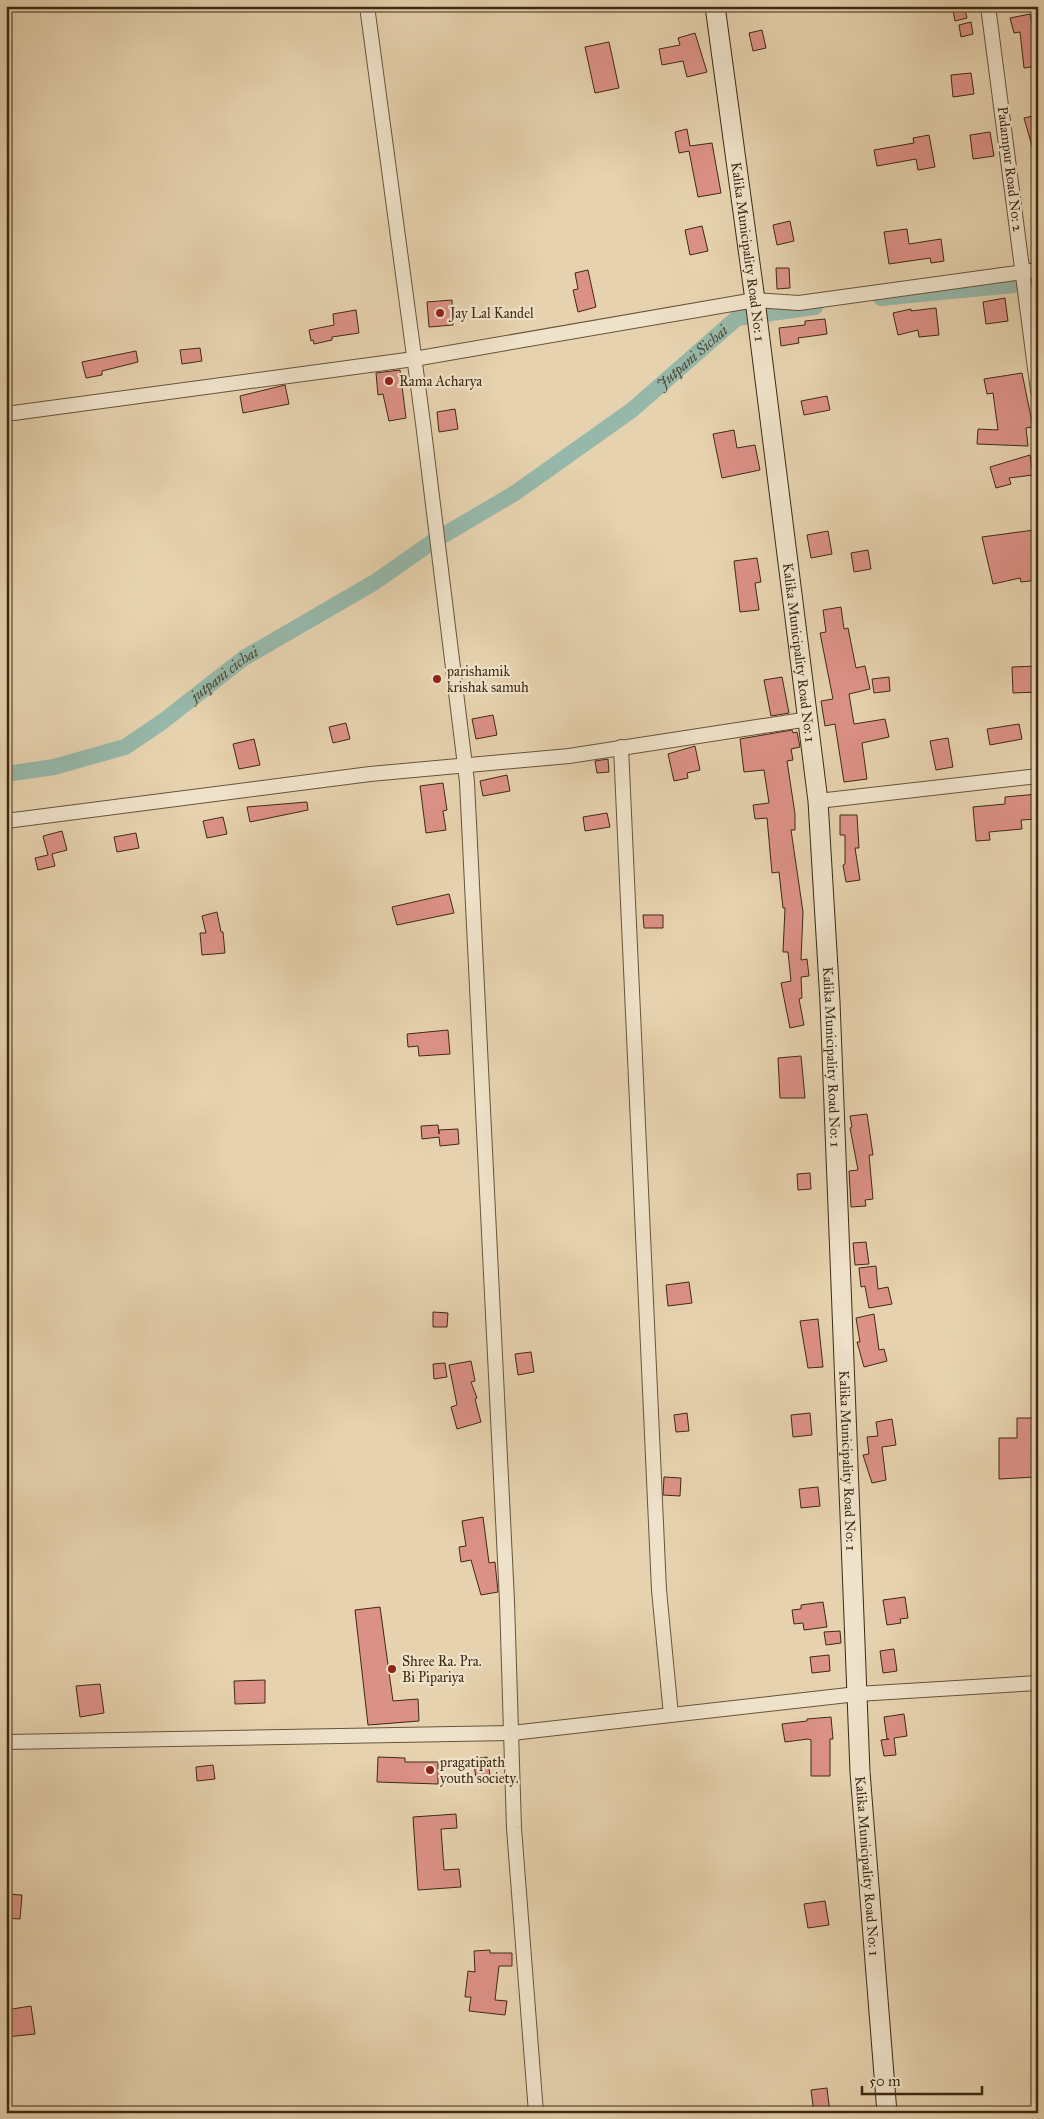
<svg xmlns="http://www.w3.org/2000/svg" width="1044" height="2119" font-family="'IM FELL Great Primer',serif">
<rect width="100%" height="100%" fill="#e6d2ae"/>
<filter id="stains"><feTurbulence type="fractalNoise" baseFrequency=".004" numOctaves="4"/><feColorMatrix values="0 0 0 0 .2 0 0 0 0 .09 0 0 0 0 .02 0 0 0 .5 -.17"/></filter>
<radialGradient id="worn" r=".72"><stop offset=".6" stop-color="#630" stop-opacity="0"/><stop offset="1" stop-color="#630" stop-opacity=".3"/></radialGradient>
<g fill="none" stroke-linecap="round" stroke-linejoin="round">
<g stroke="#96b8aa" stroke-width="16">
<polyline points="1037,281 1038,281"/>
<polyline points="881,298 1013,285"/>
<path id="s1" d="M444 535 515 493 632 410 737 318 815 307"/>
<path id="s2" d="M6 774 54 767 125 747 162 722 244 658 375 582 432 542"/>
</g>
</g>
<g fill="#dc9186" stroke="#3e2a14">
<polygon points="952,6 964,6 967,18 955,21"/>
<polygon points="1030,14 1038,48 1038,66 1024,68 1020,32 1014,33 1010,18"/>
<polygon points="971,22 973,34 961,37 959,25"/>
<polygon points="762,30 766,48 753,51 749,33"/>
<polygon points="695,33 707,72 687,77 683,61 662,65 659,49 680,45 678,38"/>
<polygon points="609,42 619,88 595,93 585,47"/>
<polygon points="971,73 974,94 953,97 951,75"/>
<polygon points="1038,115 1038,152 1034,153 1024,118"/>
<polygon points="687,129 690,146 712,143 721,193 698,197 689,151 679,153 675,132"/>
<polygon points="990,132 994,156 973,159 970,135"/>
<polygon points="929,135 935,167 918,170 916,159 877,166 874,150 914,143 913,138"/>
<polygon points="790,221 794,241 777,245 773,225"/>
<polygon points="702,226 708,251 690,255 685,230"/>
<polygon points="907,229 909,244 941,239 944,261 931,263 930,258 889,264 884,232"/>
<polygon points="776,268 789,268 790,288 777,289"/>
<polygon points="588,270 596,307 578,312 573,290 578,289 575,273"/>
<polygon points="1005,298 1008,321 986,324 983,302"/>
<polygon points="452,300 453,325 429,327 427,302"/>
<polygon points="936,308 939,335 919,337 918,330 898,335 893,313 911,309 911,311"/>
<polygon points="356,310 359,333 332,337 332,340 314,344 313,340 311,341 309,330 334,325 333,314"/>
<polygon points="825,319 827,334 798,338 799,343 781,346 779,328 805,325 805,321"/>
<polygon points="200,348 202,361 182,364 180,350"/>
<polygon points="136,351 138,362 102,371 102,375 86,378 82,362"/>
<polygon points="400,370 406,418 389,421 383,394 378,395 376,373"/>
<polygon points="1022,373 1033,427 1026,428 1028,446 977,444 978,429 998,430 993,393 987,394 984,379"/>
<polygon points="285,385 289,404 243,413 240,396"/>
<polygon points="827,396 830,410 804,415 801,401"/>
<polygon points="455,409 458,429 439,432 437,412"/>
<polygon points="734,430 737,448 755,445 760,470 722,478 713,434"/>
<polygon points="1030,455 1033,475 1009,478 1011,484 996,488 990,467"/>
<polygon points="1034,530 1038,552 1038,580 1021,582 1020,578 993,584 982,537"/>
<polygon points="828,531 832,554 811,558 807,535"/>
<polygon points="868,550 871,569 854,572 851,553"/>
<polygon points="757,558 761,582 755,583 759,610 740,612 734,561"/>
<polygon points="841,607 844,629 848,628 856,668 865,666 870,689 849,694 854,724 885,719 889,737 862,743 867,779 844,782 835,724 825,726 821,701 833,699 820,633 826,632 823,610"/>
<polygon points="1038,666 1038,692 1013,693 1012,667"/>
<polygon points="782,677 789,713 771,716 764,680"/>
<polygon points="889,677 890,691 874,693 872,679"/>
<polygon points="493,715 497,735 476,739 472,719"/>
<polygon points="346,723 350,739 333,743 329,727"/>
<polygon points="1019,724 1022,739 990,745 987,729"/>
<polygon points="792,730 793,733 797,732 800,747 791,749 793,760 787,761 795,814 795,830 791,830 803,912 801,960 807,959 809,976 801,977 802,998 799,999 804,1025 790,1028 781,983 791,981 788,952 783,952 785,908 783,908 779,872 772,873 767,818 755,819 753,805 769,803 764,770 744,772 740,739"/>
<polygon points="948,738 953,767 936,770 930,741"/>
<polygon points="254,739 260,765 239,769 233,744"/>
<polygon points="695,746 700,770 687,773 688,778 674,781 668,754"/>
<polygon points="608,759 609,772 597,773 595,761"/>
<polygon points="507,775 510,791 483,796 480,781"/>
<polygon points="443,783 447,810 443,811 446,830 426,833 420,786"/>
<polygon points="1038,794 1038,819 1021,820 1022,829 989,832 990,840 976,841 973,807 1005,804 1005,797"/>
<polygon points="307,802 308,810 250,822 247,807"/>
<polygon points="607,813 610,827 585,831 583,817"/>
<polygon points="840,815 857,815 859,848 855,848 860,880 846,882 843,865 845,864 845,835 840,835"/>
<polygon points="223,817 227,834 207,838 203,821"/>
<polygon points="62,831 67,850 52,854 55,866 38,870 35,858 48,855 43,836"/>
<polygon points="136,833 139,848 117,852 114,837"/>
<polygon points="449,894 454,913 397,925 392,907"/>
<polygon points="217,912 221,932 223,932 225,953 202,955 200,933 206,933 202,916"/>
<polygon points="643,915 663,915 663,928 644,928"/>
<polygon points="448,1030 450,1054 419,1056 418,1046 408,1047 407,1034"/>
<polygon points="801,1056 805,1098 780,1098 778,1058"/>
<polygon points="867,1114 873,1155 869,1155 873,1199 865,1200 866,1206 851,1207 849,1171 858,1170 850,1128 852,1127 850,1116"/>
<polygon points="438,1125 439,1134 439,1130 458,1129 459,1144 440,1146 439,1137 422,1139 421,1126"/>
<polygon points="810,1173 811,1189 798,1190 797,1174"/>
<polygon points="866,1242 869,1264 855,1265 853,1243"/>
<polygon points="876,1266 878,1289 888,1287 892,1304 869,1308 865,1286 861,1287 859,1268"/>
<polygon points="689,1282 692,1303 668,1306 666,1285"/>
<polygon points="433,1312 448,1313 447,1327 433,1327"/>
<polygon points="874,1314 879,1350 884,1349 887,1361 864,1367 857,1342 860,1342 856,1318"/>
<polygon points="818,1319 823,1367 808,1368 800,1321"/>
<polygon points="531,1352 534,1372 518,1375 515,1354"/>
<polygon points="471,1361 475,1381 471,1382 477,1398 475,1399 481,1422 457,1429 451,1407 457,1405 449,1365"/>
<polygon points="445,1363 447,1377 434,1379 433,1364"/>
<polygon points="687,1413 689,1431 676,1432 674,1415"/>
<polygon points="810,1413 812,1435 793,1437 791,1415"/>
<polygon points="1017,1418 1035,1418 1035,1477 999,1479 999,1438 1017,1438"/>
<polygon points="892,1419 896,1445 882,1447 886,1480 872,1483 863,1455 869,1454 867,1437 878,1436 876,1422"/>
<polygon points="664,1477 681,1478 680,1496 663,1495"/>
<polygon points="818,1487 820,1506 801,1508 799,1489"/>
<polygon points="483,1517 489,1563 495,1562 498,1592 481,1595 471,1560 461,1562 459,1547 466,1546 462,1521"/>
<polygon points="905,1597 908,1618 900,1619 901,1623 887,1625 883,1600"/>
<polygon points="823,1602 827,1627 804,1630 803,1623 794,1624 792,1610 801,1609 801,1605"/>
<polygon points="380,1607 393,1701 418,1699 419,1721 368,1725 355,1610"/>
<polygon points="840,1631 841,1643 826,1645 824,1632"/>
<polygon points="894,1649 897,1671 883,1673 880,1651"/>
<polygon points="829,1655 830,1671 812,1673 810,1657"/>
<polygon points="265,1680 265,1703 235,1704 234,1681"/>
<polygon points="100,1684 104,1713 80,1717 76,1686"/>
<polygon points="904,1714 907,1736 894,1738 896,1755 884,1756 881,1740 889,1739 887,1739 884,1717"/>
<polygon points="831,1717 833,1739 830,1739 830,1776 811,1776 811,1740 808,1739 785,1742 782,1724 807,1721 807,1719"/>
<polygon points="378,1757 405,1758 405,1762 438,1762 438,1784 377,1782"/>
<polygon points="487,1757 491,1781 477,1784 473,1759"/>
<polygon points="213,1765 215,1779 197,1781 196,1767"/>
<polygon points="456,1814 457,1828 441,1829 444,1870 459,1869 461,1887 418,1890 413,1817"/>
<polygon points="6,1894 22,1895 20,1919 6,1918"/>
<polygon points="825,1901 829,1925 808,1928 804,1904"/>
<polygon points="490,1950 490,1953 512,1953 512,1966 499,1966 495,2000 507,2001 505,2015 469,2011 471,1997 465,1997 468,1971 475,1972 474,1951"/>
<polygon points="31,2006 35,2034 6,2037 6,2010"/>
<polygon points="827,2088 830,2113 814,2113 811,2090"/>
</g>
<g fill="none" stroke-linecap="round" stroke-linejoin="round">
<defs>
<g id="street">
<polyline points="367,6 423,423 467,782 507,1601 514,1828 536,2113"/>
<polyline points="988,6 1038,391"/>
<polyline points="6,414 414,359 755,300 799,303 1038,270"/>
<polyline points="621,747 659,1590 671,1715"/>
<polyline points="818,801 1038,776"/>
<polyline points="6,821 370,774 569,756 809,719"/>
<polyline points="6,1742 512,1733 857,1694 1038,1683"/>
</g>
<g id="secondary">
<path id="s3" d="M715 6 755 300 818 801 830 1002 860 1772 887 2113"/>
</g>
</defs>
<use href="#street" stroke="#68543a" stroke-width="16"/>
<use href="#secondary" stroke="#3e2a14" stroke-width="21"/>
<use href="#street" stroke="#efe2ca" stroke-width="14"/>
<use href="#secondary" stroke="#efe2ca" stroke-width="19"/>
</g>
<g fill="#8f2418" stroke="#efe2ca" stroke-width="2">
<circle cx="440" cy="313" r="5"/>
<circle cx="389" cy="381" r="5"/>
<circle cx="437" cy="679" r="5"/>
<circle cx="392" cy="1669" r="5"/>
<circle cx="430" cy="1770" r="5"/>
</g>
<g text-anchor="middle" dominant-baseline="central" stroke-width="4.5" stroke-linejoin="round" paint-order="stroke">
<g font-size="14" fill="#3e2a14" stroke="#efe2ca">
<text transform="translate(1010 169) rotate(83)">Padampur Road No: 2</text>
<text stroke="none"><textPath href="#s3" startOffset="248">Kalika Municipality Road No: 1</textPath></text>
<text stroke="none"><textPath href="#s3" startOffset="652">Kalika Municipality Road No: 1</textPath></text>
<text stroke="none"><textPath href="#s3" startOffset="1058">Kalika Municipality Road No: 1</textPath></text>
<text stroke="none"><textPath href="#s3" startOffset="1462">Kalika Municipality Road No: 1</textPath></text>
<text stroke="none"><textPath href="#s3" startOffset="1868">Kalika Municipality Road No: 1</textPath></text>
</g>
<g font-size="14" fill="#3e2a14" stroke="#efe2ca" text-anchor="start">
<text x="450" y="313">Jay Lal Kandel</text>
<text x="399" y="381">Rama Acharya</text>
<text x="447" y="671">parishamik<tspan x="447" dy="16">krishak samuh</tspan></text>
<text x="402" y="1661">Shree Ra. Pra.<tspan x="402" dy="16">Bi Pipariya</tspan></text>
<text x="440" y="1762">pragatipath<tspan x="440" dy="16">youth society.</tspan></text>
</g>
<g font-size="15" font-style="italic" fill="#504632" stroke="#efe2ca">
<text stroke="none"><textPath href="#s1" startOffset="306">Jutpani Sichai</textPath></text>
<text stroke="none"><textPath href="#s2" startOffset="246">jutpani cichai</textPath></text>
</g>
</g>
<rect width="1044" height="2119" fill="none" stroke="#e6d2ae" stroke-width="25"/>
<rect x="8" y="8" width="1029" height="2104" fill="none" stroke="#3e2a14" stroke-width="2.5"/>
<rect x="12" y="12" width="1019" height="2094" fill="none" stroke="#3e2a14"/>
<path d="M862 2086v8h120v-8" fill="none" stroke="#3e2a14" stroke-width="2.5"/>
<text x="869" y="2086" font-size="15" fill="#3e2a14" stroke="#efe2ca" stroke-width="4" paint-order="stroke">50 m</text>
<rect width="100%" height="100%" filter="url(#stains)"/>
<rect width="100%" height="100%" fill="url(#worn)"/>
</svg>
